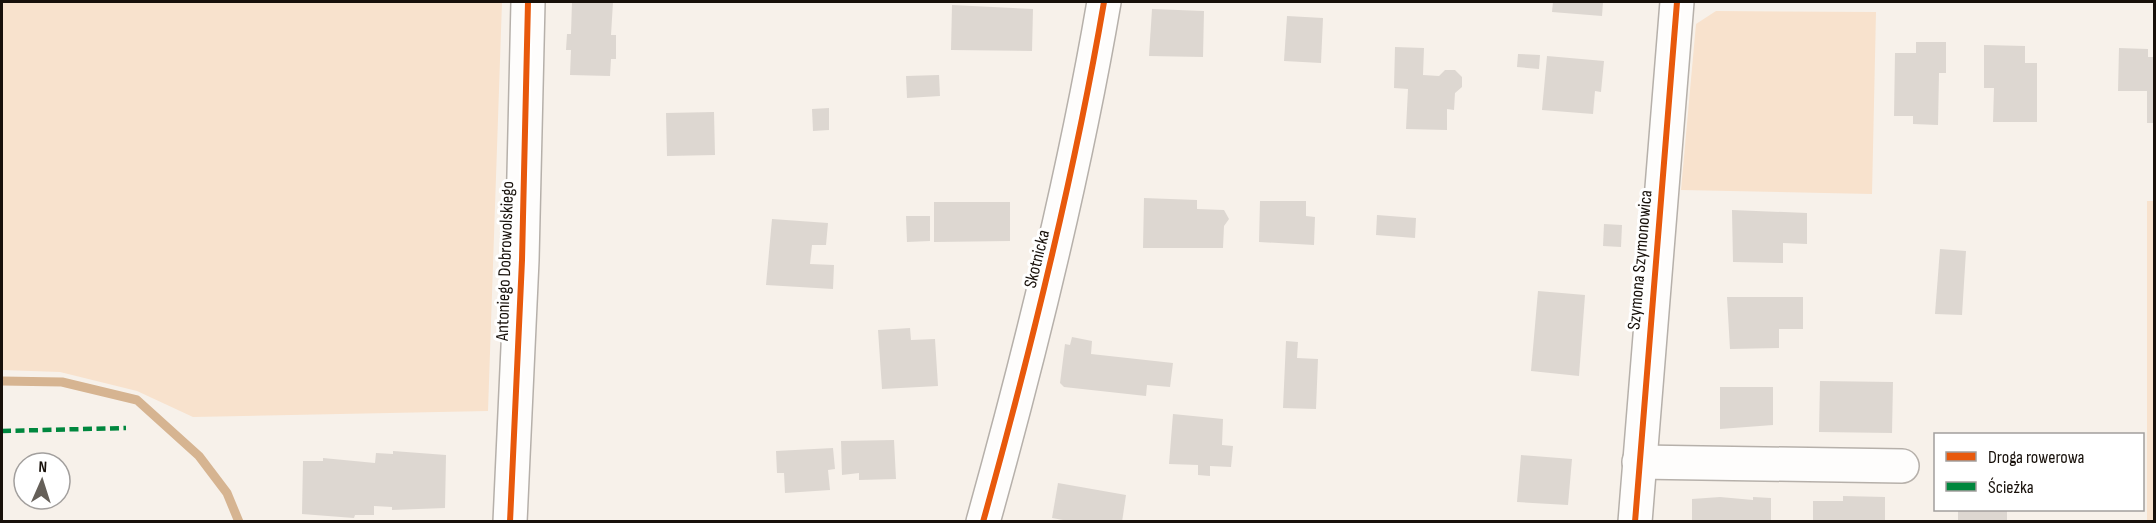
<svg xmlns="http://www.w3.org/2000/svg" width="2156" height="523" font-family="'Sofia Sans Condensed',sans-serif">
<rect width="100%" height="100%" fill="#f7f1ea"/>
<g fill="#f8e2cd">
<polygon points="2,2 502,2 488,411 193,417 137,391 60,372 2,370"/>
<polygon points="1716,11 1876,12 1872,194 1681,190 1696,24"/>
<polygon points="2147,201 2154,201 2154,522 2147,521"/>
</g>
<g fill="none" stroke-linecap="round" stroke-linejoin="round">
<polyline stroke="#d6b491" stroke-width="9" points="2,381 62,382 137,400 199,456 227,493 239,522"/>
</g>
<g fill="#ddd7d1">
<polygon points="572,2 613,2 611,35 616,35 616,59 611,59 610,76 570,75 571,50 566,50 567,34 571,34"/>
<polygon points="1553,2 1603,2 1602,16 1552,12"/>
<polygon points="952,5 1033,9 1032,51 951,50"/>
<polygon points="1152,9 1204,11 1203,57 1149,56"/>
<polygon points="1287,16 1323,18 1321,63 1284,61"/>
<polygon points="1916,42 1946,42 1946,73 1939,73 1938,125 1913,124 1913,116 1894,116 1895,53 1916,53"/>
<polygon points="1984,45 2025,46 2025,63 2037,63 2037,122 1993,122 1994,88 1984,88"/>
<polygon points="1395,47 1424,48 1423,75 1439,76 1445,70 1455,70 1462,77 1462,87 1455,93 1454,110 1447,109 1447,130 1406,129 1408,89 1394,88"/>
<polygon points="2119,48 2148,49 2148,57 2154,57 2154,123 2147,123 2147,91 2118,91"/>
<polygon points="1518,54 1540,55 1539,69 1517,67"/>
<polygon points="1547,56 1604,61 1601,92 1595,91 1593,114 1542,110"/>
<polygon points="939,75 940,96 907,98 906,76"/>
<polygon points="829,108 829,130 813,131 812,109"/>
<polygon points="714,112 715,155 667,156 666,113"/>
<polygon points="1144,198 1197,200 1197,209 1224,210 1229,219 1224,226 1223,248 1143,248"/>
<polygon points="1260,201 1306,201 1306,216 1315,217 1314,245 1259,242"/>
<polygon points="934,202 1010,202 1010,241 934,242"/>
<polygon points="1732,210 1807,213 1807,244 1783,243 1783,263 1733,262"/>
<polygon points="1377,215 1416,218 1415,238 1376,235"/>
<polygon points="906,216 930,216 930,241 907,242"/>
<polygon points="772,219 828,223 826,245 812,245 810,264 834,265 833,289 766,285"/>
<polygon points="1604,224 1622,225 1621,247 1603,246"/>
<polygon points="1940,249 1966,251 1962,315 1935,314"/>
<polygon points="1538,291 1585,295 1579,376 1531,371"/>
<polygon points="1727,297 1803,297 1803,329 1779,329 1779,348 1730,349"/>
<polygon points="910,328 911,340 935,339 938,386 882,389 878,330"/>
<polygon points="1072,337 1092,341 1091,354 1173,363 1170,387 1147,385 1146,396 1064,387 1060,383 1065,344 1070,345"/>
<polygon points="1286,341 1298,342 1297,358 1318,359 1316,409 1283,408"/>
<polygon points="1820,381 1893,382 1892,433 1819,432"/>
<polygon points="1720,387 1773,387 1773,425 1720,429"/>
<polygon points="1173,414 1223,419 1222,445 1233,446 1231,467 1210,466 1210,476 1198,475 1198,465 1169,464"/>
<polygon points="894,440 896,479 859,480 859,473 842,475 841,441"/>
<polygon points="833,448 835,469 828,470 830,490 785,493 784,473 777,473 776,451"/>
<polygon points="393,451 446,455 445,508 392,510 392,507 374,506 374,515 355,515 354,518 302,514 303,461 323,461 323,458 375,463 376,453 393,454"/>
<polygon points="1521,455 1572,459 1568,505 1517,502"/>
<polygon points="1058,483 1126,495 1122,522 1074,522 1052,518"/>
<polygon points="1843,496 1885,497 1885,522 1813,522 1813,501 1843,501"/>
<polygon points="1720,497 1753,500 1753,497 1771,498 1771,522 1692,522 1692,499"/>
<rect x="1958" y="510" width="49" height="12"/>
</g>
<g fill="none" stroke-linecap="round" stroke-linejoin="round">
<defs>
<g id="minor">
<polyline points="1639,462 1902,466"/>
<polyline points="510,522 522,260 528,2"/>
<path d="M983 522C1031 350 1074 177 1104 2"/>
<polyline points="1635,522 1677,2"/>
</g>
</defs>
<use href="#minor" stroke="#b6b0aa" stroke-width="36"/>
<use href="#minor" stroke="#fefdfc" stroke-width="33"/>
<polyline stroke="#00873e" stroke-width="4.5" stroke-dasharray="9 4.5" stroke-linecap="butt" points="2,431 126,428"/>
<defs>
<g id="cycleway">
<polyline points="510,522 522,260 528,2"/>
<path d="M983 522C1031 350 1074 177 1104 2"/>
<polyline points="1635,522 1677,2"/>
</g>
</defs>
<use href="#cycleway" stroke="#fff" stroke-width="10"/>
<use href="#cycleway" stroke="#e8590c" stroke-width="6"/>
</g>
<g text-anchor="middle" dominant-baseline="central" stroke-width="6" stroke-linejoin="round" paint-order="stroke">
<g font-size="18" fill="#17100a" stroke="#fff">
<text transform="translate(1037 259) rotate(-76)">Skotnicka</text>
<text transform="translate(1640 260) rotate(-85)">Szymona Szymonowica</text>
<text transform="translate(505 261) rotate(-88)">Antoniego Dobrowolskiego</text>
</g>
</g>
<rect width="2156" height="523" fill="none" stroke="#17100a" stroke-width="6"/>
<rect x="1934" y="433" width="210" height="78" fill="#ffffff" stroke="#a29f9d" stroke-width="1.5"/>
<rect x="1946" y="452" width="30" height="9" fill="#e8590c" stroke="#a29f9d" stroke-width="1.5"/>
<text x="1988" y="463" font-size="18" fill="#17100a">Droga rowerowa</text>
<rect x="1946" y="482" width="30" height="9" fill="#00873e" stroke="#a29f9d" stroke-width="1.5"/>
<text x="1988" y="493" font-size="18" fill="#17100a">Ścieżka</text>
<g transform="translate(42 481) rotate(3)"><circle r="28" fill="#ffffff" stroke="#a29f9d" stroke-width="1.5"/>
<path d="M0-4.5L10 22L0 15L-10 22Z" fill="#655f58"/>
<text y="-9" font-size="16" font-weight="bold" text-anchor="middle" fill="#17100a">N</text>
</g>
</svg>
